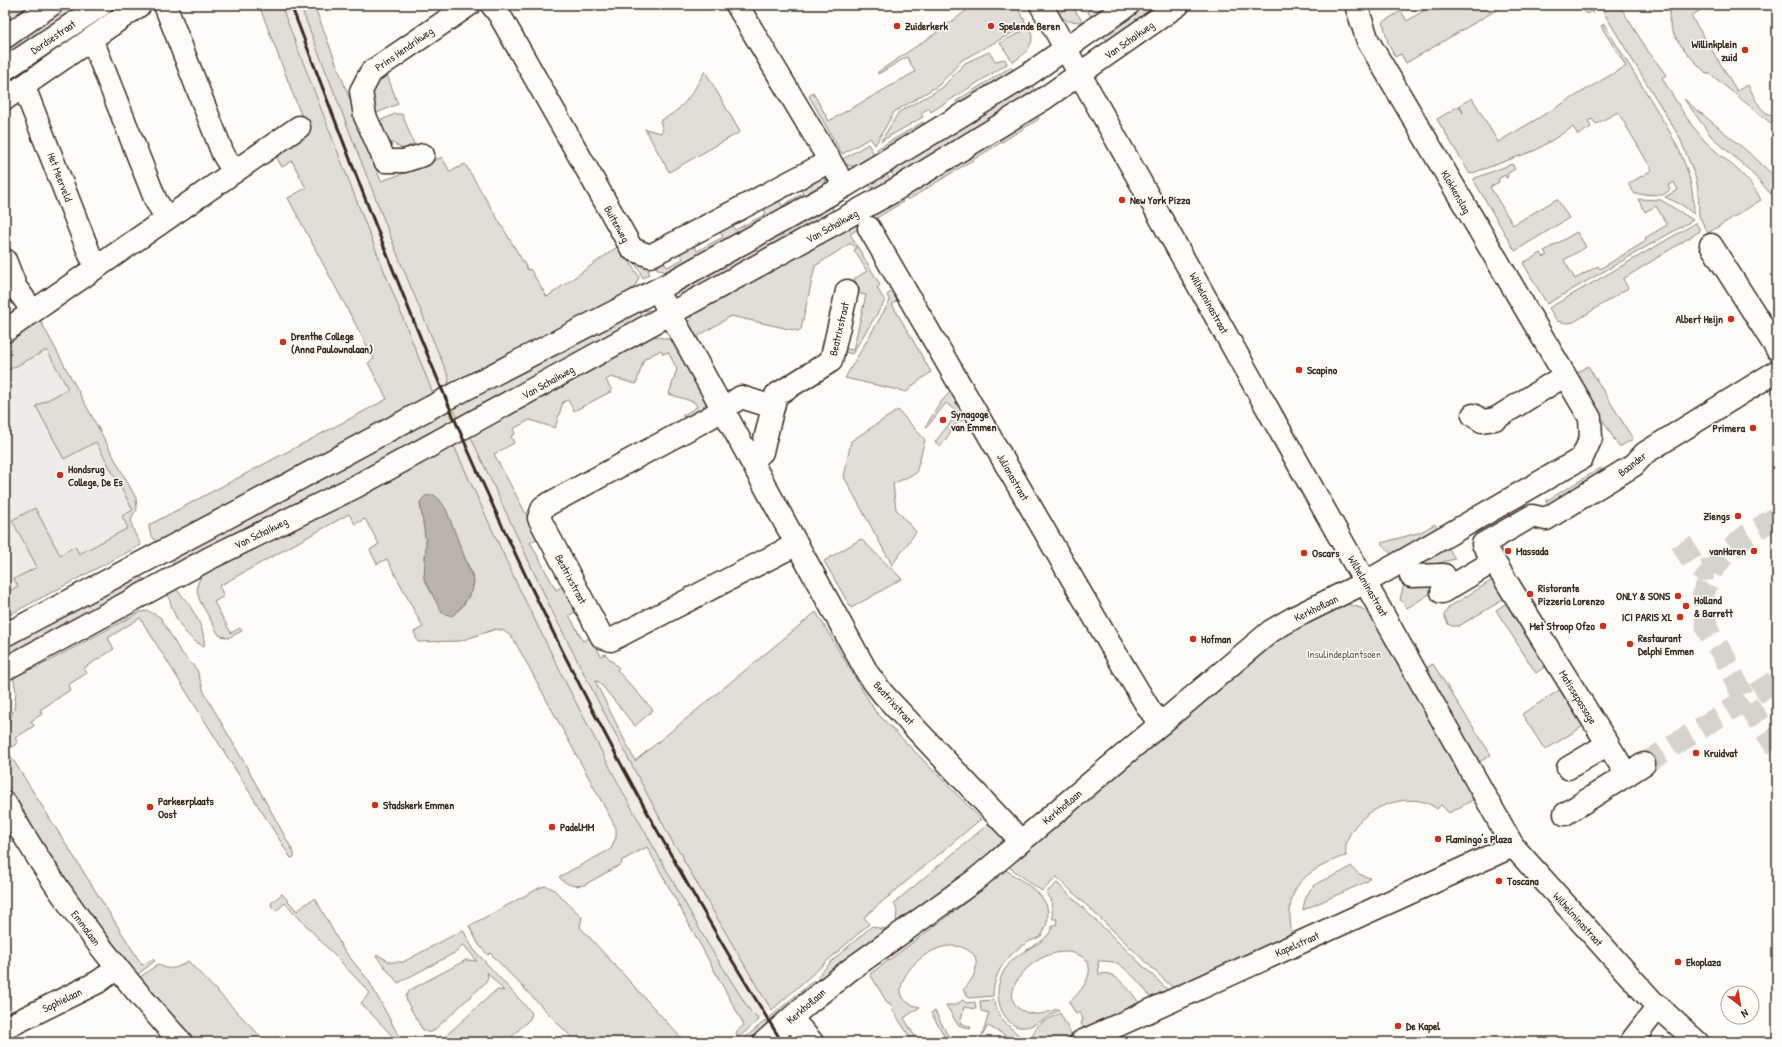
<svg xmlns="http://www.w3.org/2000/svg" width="1782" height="1047" font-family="'Patrick Hand',sans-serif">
<rect width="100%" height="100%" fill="#fdfcf7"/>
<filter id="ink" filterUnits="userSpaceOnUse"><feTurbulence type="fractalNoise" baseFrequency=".025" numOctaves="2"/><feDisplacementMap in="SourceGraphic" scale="8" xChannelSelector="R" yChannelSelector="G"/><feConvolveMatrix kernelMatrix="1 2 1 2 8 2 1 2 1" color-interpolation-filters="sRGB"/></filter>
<g filter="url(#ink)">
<g fill="#efece7">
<polygon points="282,5 300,5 402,266 449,379 448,385 451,392 434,396 364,220"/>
<polygon points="47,349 133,510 128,528 79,554 60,555 35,508 12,521 37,567 15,579 18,586 5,594 5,372"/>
<polygon points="468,431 551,609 598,701 674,845 682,854 771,1010 767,1013 765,1011 761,1013 763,1017 759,1020 750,1011 737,992 667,872 571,693 518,586 453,444"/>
</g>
<g fill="#e1ded7" stroke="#8e847a" fill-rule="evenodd">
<polygon points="5,5 36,5 5,26"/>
<polygon points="65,5 85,5 5,59 5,46"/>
<polygon points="115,5 127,5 5,91 5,80"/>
<path d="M259 5H281L364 220 434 396 161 544C153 540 149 534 149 525L387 399 368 363 374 359 288 198 306 188 292 161 282 167 273 151 306 128Z"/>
<polygon points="300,5 314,5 381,181 414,170 442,157 450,172 465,164 528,270 530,269 547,297 620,245 639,277 635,287 629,291 631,295 451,392 448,385 449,378 402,266"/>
<polygon points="974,5 1016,5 1027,25 962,60 939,85 894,112 875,145 870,138 842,154 809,96 813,93 829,121 915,72 907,57 878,74 878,72 939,31"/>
<polygon points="1097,5 1115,5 1093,19 1087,11"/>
<polygon points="1142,5 1166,5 1110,45 1102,34"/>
<polygon points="1433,5 1505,5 1406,63 1401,54 1395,57 1388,43 1383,22 1401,11 1407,21"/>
<polygon points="1580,5 1588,5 1594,13 1593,14 1591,11 1586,14"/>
<path d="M1599 5H1619L1648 51 1666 75 1662 78C1675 99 1687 121 1704 140 1723 160 1749 174 1761 200L1708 233 1699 216 1698 189 1695 176 1680 138Z"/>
<path d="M1672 5H1698L1701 10 1691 16 1737 91 1748 85C1754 96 1762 118 1777 115V128L1709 73 1708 75C1692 59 1659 28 1672 5Z"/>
<polygon points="1072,6 1083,22 1068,21 1056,14"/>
<path d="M1604 24C1619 49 1634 73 1649 97 1672 136 1694 167 1694 214L1682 205 1665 197 1678 190 1674 182 1668 186 1670 190 1663 195 1635 194 1628 184 1652 170 1618 112 1596 124 1592 119 1588 121 1591 127 1578 135 1573 127 1536 150 1470 174 1437 119 1459 106 1463 113 1460 105 1472 98 1498 142 1626 66 1601 26Z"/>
<path d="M1029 28C1038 43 1025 54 1013 62L1000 43Z"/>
<polygon points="989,52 995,61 1005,59 1007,64 931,112 929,108 921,113 923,117 881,141 899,112 942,88 965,63"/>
<path d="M403 57 406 62 387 75 398 104 372 115C373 79 377 81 403 57Z"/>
<polygon points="1011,67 1016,74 957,103 956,101"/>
<path d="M705 71 740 132 669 172 645 129 661 133 663 130 660 121C684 109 692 94 705 71Z"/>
<polygon points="1030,82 1037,94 896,180 889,169"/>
<polygon points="1684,99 1754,157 1775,177 1777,175 1777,190 1771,194 1750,171 1711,136"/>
<polygon points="1035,112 1039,119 908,200 904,193"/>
<polygon points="395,114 402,114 414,144 403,149 387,140 375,123"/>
<polygon points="923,122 924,123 882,157 877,149"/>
<path d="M868 144 877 159C862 165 855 171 840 161Z"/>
<polygon points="1512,164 1515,169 1507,174 1508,177 1506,178 1505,175 1498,179 1499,182 1490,187 1513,225 1557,199 1569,218 1515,251 1473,179"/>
<polygon points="885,171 892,183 871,188 869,184"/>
<polygon points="826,173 825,185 667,273 656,268 656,265 661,258 667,267 683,259 678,249 692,242 697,251 723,237 718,228 730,221 735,230 766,214 761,203 776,195 782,206 803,193 797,184"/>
<polygon points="899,195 903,202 850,234 880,285 877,288 885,301 852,354 845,352 842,348 853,350 866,295 857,293 860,290 854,279 867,271 854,250 856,248 852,244 849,244 815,266 801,329 798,331 731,316 697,337 700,343 697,345 685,331 693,313"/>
<polygon points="1638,199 1661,200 1693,220 1547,304 1523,263 1541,253 1544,257 1547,255 1544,251 1577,232 1586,247 1564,260 1575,279 1598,266 1600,269 1646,241 1645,238 1667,225 1656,206 1645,212"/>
<polygon points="832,206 833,211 824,221 680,298 680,293 683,288"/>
<polygon points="1696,223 1700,231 1623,279 1628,288 1574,322 1567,323 1557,321 1549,308"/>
<polygon points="631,255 648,266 649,274 643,278"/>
<polygon points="895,289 901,298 892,304 931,372 912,386 907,392 845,378 890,301 887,295"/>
<polygon points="651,310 653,312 458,419 453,408 637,311"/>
<path d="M40 320 136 498 137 510C125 520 135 533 141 545L5 617V594L18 586 14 579 37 567 12 520 35 508 60 555 75 546 79 554 128 528 122 516 133 510 96 442 64 459 36 406 68 389 47 350 5 372V344Z"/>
<polygon points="651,333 654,336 672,340 707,403 703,406 706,411 689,418 682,416 697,407 694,402 669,394 677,369 668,352 663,354 661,350 644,359 636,384 611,377 606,380 612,391 574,411 568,400 563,402 555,428 530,420 513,429 515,434 511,436 514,443 494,454 533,527 543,536 530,542 556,590 568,583 582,609 569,615 583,641 591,637 601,656 605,654 619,668 617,670 653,710 635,726 599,682 595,681 635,761 816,612 875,711 981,819 864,917 869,924 772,1010 759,990 684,861 682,854 674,845 598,701 551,609 468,431"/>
<polygon points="1588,366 1633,439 1619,447 1575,374"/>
<polygon points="954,388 970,415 956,424 941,446 935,442 958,413 946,403 927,427 926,426 940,403"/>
<polygon points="448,410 454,423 180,569 172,564 178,555"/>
<polygon points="898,410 925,440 916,473 893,484 896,509 916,532 892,565 844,477 851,441"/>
<path d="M453 444 518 586 571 693 625 796 708 944 750 1011 759 1020 738 1038 736 1032 744 1025 647 847 621 861 622 864 584 885C574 887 566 885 559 877L611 849 616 837V828L513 638 504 631 496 629 460 641 418 642 414 632 423 627 387 559 377 564 370 550 379 544 365 519 355 524 349 514 219 586 224 596 214 602 231 633 240 628 242 631 228 638 219 635 200 601C196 591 196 582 203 574ZM420 503 458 542 472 574 474 582 472 592 462 607 452 616 424 579 426 542Z"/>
<polygon points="1601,468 1607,478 1548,505 1546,501"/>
<polygon points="1435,524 1440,533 1395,558 1381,543 1421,532"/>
<polygon points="861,539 902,579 851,608 824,561"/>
<polygon points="1447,545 1455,559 1415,569 1412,564"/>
<polygon points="138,577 147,580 5,661 5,640"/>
<polygon points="1494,579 1506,598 1459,626 1452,626 1448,624 1444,615 1449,607"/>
<polygon points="1404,584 1444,585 1407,608 1400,599"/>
<path d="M175 588C187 599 207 629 204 646 184 639 171 612 168 592Z"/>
<polygon points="1508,602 1547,665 1536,673 1496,610"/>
<path d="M1343 603 1361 608 1373 616 1478 797 1449 813 1441 805 1437 809C1407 784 1340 816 1346 856 1339 857 1330 862 1324 865 1289 882 1286 904 1293 940L1175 990 1057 877 1042 891 1005 864 1267 644Z"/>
<polygon points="148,611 160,617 180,651 197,670 204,692 210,703 245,764 294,853 294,857 291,858 140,618 108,638 114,649 84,668 87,673 68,685 70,690 40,710 42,714 31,721 34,726 15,738 18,743 7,750 8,752 5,754 5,731 14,709 16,692 13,676 40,666 140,612"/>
<polygon points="1433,664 1491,755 1476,764 1423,670"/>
<polygon points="1561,689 1585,725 1545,750 1522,714"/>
<polygon points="10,755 142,965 153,959 155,961 134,977 17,812 5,791 5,758"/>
<polygon points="992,821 1003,833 1002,842 991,851 994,855 900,927 896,920 897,911 894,903"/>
<path d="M1351 866C1356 873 1362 876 1370 878L1368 881 1303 910C1307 876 1331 882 1351 866Z"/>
<path d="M1006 870C1031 888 1061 899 1042 935 1038 939 1031 940 1026 943 1007 955 993 973 993 996L969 998 963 990C972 981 979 970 975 956 941 918 866 998 920 1007L904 1018 918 1042H913L892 1009 893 1008 890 1003 888 1004 870 974 947 917Z"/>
<path d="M1057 883 1172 994 1153 1002C1148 991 1128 969 1117 963 1111 961 1105 961 1098 961L1099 974C1103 974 1106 973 1109 974 1120 977 1137 998 1141 1007L1087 1031 1081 1024 1083 1019 1080 1012 1076 1014 1069 1002C1081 993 1102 966 1079 955 1055 944 1022 965 1014 987 1007 1006 1024 1015 1040 1014 1046 1013 1052 1011 1057 1009L1059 1010C1047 1017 1033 1029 1020 1027 1012 1027 1005 1017 1002 1011 998 1002 997 993 999 984 1008 946 1046 951 1053 925H1056L1057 919H1053L1051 899 1046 893Z"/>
<polygon points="546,886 553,889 582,917 580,927 685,1042 576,1042 490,953 488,955 479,945 469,926 541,887"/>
<polygon points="282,894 297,911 307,903 315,898 343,949 369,981 402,1042 398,1042 361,1003 370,993 285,903 276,911 272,907 271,903"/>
<polygon points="872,926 881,929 887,928 891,933 822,982 817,977 834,959"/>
<polygon points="463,930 474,950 532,1013 530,1019 506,1042 439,1042 494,992 498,990 504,991 487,972 488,977 485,983 432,1032 427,1032 422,1029 407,1002 406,996 410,990 466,960 477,961 463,944 458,951 398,983 376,956 378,955 390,962 403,962"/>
<path d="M188 961 266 1042H190L136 980 158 964C169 972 178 968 188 961Z"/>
<polygon points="814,980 819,985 773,1023 769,1018"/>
<polygon points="963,1000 966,1003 975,1002 976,1009 964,1007 960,1023 971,1027 970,1029 958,1025 946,1005 956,1005"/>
<polygon points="994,1000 1000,1018 1024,1040 1022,1042 1018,1042 988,1026 982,1036 989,1013 981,1011 980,1001"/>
<polygon points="935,1011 948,1036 967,1042 945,1037 931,1013"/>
<path d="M1060 1013 1073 1038 1064 1042H1033C1030 1025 1048 1020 1060 1013Z"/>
<polygon points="765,1021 768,1026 750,1042 741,1041"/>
</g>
<path fill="#bbb4ad" stroke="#887d74" d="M434 495 439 499 446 509 474 582C470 597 463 606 452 616L442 613 424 579 426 542 420 502 425 496Z"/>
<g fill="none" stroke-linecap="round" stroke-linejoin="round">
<g stroke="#d6d2cc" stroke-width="22" stroke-dasharray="22 11" stroke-linecap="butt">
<polyline points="1777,517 1746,536 1725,554 1713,569 1703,595 1707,629 1726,660 1745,701 1777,748"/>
<polyline points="1681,542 1693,563 1702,570 1713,569"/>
<polyline points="1644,764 1777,680"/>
</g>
<defs>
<g id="minor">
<polyline points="492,5 499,14 632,249 650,256 830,161"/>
<polyline points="737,5 837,173"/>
<polyline points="1041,5 1513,846 1653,1002 1697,1042"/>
<polyline points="90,40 97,52 156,201 167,218"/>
<polyline points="22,87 28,97 90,255 97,267"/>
<polyline points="5,99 140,5"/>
<polyline points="423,155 404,161 385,161 365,116 361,91 371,72 469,5"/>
<polyline points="234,172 299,127"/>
<polyline points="869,228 1110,644 1149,709 1161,724"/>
<polyline points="1711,245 1777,349"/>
<polyline points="5,260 16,288 33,311"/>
<polyline points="664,302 868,674 883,694 1021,841"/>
<polyline points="5,331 234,172 223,154 165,5"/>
<polyline points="1473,415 1482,421 1495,419 1564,376"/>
<polyline points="750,459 762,452 773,407"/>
<polyline points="797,544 611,640 602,637 539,518 543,507 709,418 741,397 773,407 776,395 831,361 847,291"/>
<polyline points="1411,576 1444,575"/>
<polyline points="1442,592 1494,561"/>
<polyline points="5,635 243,509 446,399 670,283 845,186 1029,74 1128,5"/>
<polyline points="5,669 210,558 355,487 890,193 1045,98 1178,5"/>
<polyline points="1568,768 1608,744"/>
<polyline points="1627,775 1483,544 1532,516 1546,519 1634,465 1645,453 1777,371"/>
<path d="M5 803C54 890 114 969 181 1042"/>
<polyline points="1565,814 1644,764"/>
<polyline points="792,1019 812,1042"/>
<polyline points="5,1028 98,982 117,968"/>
<polyline points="764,1042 807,1004 851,969 974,881 1271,631 1295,617 1366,582 1582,458 1591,438 1590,418 1368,41 1356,5"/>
<polyline points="1081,1042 1513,846"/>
<polyline points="1631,1042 1658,1007"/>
</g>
<g id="major">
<polyline points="5,37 51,5"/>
<polyline points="5,69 101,5"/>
</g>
</defs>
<use href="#minor" stroke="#3b2a1e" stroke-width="25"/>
<use href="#major" stroke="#3b2a1e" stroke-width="25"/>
<use href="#minor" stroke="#fdfcf7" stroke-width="22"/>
<use href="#major" stroke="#fdfcf7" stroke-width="22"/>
<path stroke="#3b2a1e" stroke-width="3" d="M291 5C348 154 404 304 468 450 558 655 664 853 782 1042"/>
</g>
</g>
<g fill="#c8321e" stroke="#fdfcf7" stroke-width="1.5">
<circle cx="897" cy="26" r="4"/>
<circle cx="991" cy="26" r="4"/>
<circle cx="1745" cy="50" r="4"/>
<circle cx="1122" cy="200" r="4"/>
<circle cx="1731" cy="319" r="4"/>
<circle cx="283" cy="342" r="4"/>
<circle cx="1299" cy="370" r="4"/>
<circle cx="943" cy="420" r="4"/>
<circle cx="1753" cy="428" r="4"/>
<circle cx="60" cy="475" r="4"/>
<circle cx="1738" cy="516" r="4"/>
<circle cx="1508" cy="551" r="4"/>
<circle cx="1754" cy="551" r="4"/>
<circle cx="1304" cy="553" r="4"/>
<circle cx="1530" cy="594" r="4"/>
<circle cx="1678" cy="596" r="4"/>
<circle cx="1686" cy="606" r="4"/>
<circle cx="1680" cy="617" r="4"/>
<circle cx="1603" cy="626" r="4"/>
<circle cx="1193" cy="639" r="4"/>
<circle cx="1630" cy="644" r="4"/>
<circle cx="1696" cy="753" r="4"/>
<circle cx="375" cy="805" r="4"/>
<circle cx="150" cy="807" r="4"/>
<circle cx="552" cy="827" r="4"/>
<circle cx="1438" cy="839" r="4"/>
<circle cx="1499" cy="881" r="4"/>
<circle cx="1678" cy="962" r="4"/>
<circle cx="1398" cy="1026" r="4"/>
</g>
<g text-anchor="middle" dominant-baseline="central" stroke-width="3" stroke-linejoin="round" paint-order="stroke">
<g font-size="11" font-weight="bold" fill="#3b2a1e" stroke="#fdfcf7" text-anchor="start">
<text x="905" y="26">Zuiderkerk</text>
<text x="999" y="26">Spelende Beren</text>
<text x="1737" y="44" text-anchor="end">Willinkplein<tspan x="1737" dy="13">zuid</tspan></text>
<text x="1130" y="200">New York Pizza</text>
<text x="1723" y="319" text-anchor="end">Albert Heijn</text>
<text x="291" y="336">Drenthe College<tspan x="291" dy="13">(Anna Paulownalaan)</tspan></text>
<text x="1307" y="370">Scapino</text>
<text x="951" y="414">Synagoge<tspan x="951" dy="13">van Emmen</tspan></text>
<text x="1745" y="428" text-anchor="end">Primera</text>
<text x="68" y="469">Hondsrug<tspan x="68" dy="13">College, De Es</tspan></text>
<text x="1730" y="516" text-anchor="end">Ziengs</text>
<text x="1516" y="551">Massada</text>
<text x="1746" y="551" text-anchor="end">vanHaren</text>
<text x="1312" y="553">Oscars</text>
<text x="1538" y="588">Ristorante<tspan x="1538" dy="13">Pizzeria Lorenzo</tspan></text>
<text x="1670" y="596" text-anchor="end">ONLY &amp; SONS</text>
<text x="1694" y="600">Holland<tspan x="1694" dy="13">&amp; Barrett</tspan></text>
<text x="1672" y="617" text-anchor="end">ICI PARIS XL</text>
<text x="1595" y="626" text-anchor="end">Met Stroop Ofzo</text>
<text x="1638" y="638">Restaurant<tspan x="1638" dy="13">Delphi Emmen</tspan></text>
<text x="1201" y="639">Hofman</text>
<text x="1704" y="753">Kruidvat</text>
<text x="158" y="801">Parkeerplaats<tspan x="158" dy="13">Oost</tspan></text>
<text x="383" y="805">Stadskerk Emmen</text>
<text x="560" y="827">PadelMM</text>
<text x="1446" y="839">Flamingo's Plaza</text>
<text x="1507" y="881">Toscana</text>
<text x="1686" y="962">Ekoplaza</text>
<text x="1406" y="1026">De Kapel</text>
</g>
<g font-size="11" fill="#3b2a1e" stroke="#fdfcf7">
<text transform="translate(53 37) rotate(-34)">Dordsestraat</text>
<text transform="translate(1129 40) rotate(-35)">Van Schaikweg</text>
<text transform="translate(404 49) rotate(-35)">Prins Hendrikweg</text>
<text transform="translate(60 177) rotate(69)">Het Meerveld</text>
<text transform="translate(1456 192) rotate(60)">Klokkenslag</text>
<text transform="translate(617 224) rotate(61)">Buitenweg</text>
<text transform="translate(832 226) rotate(-29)">Van Schaikweg</text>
<text transform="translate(1209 303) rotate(61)">Wilhelminastraat</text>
<text transform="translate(839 329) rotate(-77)">Beatrixstraat</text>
<text transform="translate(548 382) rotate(-29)">Van Schaikweg</text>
<text transform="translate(1632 464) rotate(-38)">Baander</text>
<text transform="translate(1013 477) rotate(60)">Julianastraat</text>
<text transform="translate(261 533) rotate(-26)">Van Schaikweg</text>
<text transform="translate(571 579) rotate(62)">Beatrixstraat</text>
<text transform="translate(1368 586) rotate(60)">Wilhelminastraat</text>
<text transform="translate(1316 608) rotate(-26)">Kerkhoflaan</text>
<text transform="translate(1578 697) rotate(58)">Matissepassage</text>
<text transform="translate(894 703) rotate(48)">Beatrixstraat</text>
<text transform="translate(1062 807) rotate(-40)">Kerkhoflaan</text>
<text transform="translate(1578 919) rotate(48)">Wilhelminastraat</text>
<text transform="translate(86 928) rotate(53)">Emmalaan</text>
<text transform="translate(1297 944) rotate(-24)">Kapelstraat</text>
<text transform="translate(62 1000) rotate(-26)">Sophielaan</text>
<text transform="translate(806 1006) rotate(-41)">Kerkhoflaan</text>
</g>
<g font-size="11" fill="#64574c" stroke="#fdfcf7">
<text x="1344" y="654">Insulindeplantsoen</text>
</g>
</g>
<rect width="1782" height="1047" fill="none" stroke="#fdfcf7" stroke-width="20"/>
<rect x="10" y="10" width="1762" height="1027" fill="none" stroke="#3b2a1e" stroke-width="1.5" filter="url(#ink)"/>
<g transform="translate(1740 1005) rotate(149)"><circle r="19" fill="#fdfcf7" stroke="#afa8a0"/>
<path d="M0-3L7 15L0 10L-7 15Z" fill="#c8321e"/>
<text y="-6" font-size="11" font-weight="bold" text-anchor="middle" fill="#3b2a1e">N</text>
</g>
</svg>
